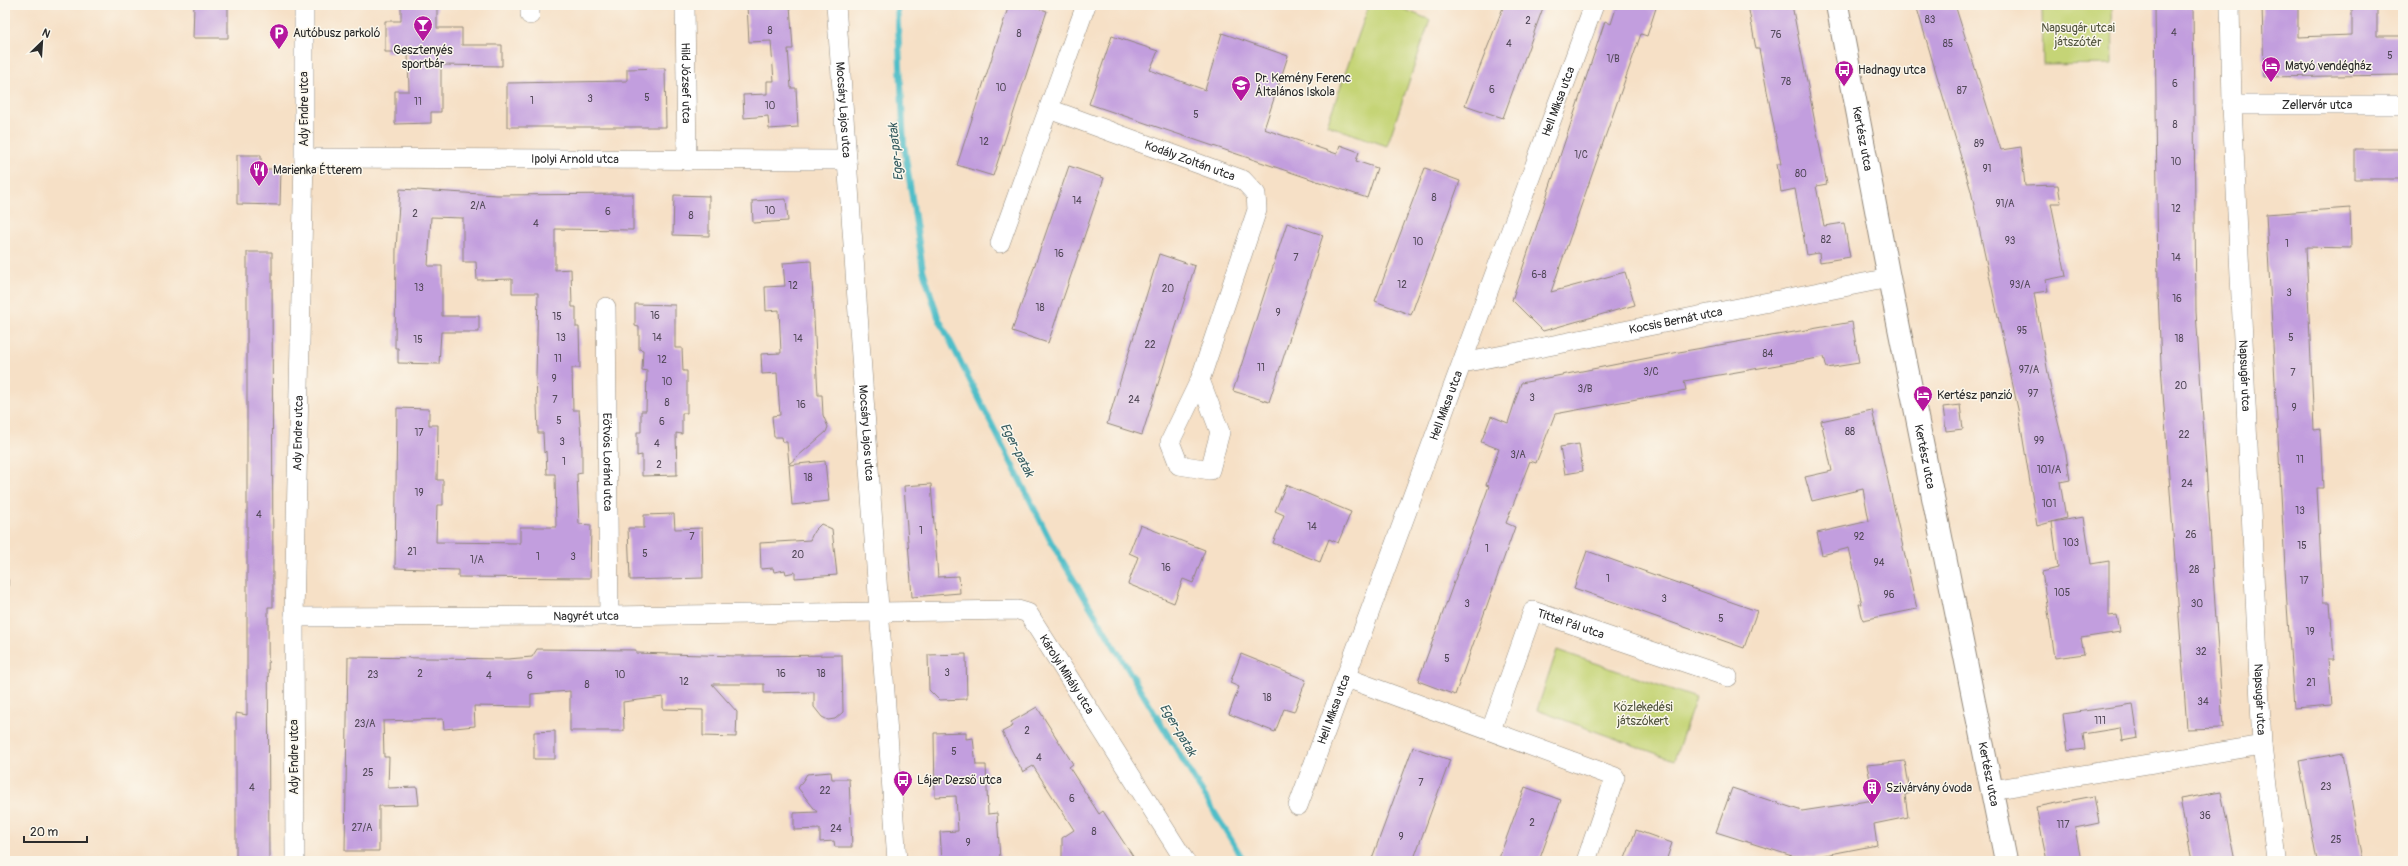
<svg xmlns="http://www.w3.org/2000/svg" width="2408" height="866" font-family="Pangolin,sans-serif">
<rect width="100%" height="100%" fill="#fbf7ec"/>
<filter id="ink" filterUnits="userSpaceOnUse"><feTurbulence type="fractalNoise" baseFrequency=".025" numOctaves="2"/><feDisplacementMap in="SourceGraphic" scale="8" xChannelSelector="R" yChannelSelector="G"/><feConvolveMatrix kernelMatrix="1 2 1 2 8 2 1 2 1" color-interpolation-filters="sRGB"/></filter>
<filter id="wash" filterUnits="userSpaceOnUse"><feTurbulence type="fractalNoise" baseFrequency=".012" numOctaves="4" result="noise"/><feDisplacementMap in="SourceGraphic" scale="16" xChannelSelector="R" yChannelSelector="G"/><feGaussianBlur stdDeviation="0.9" result="paint"/><feColorMatrix in="noise" values="0 0 0 0 0 0 0 0 0 0 0 0 0 0 0 0 0 1.4 0 .05"/><feComposite in="paint" operator="in"/></filter>
<g filter="url(#wash)">
<rect width="100%" height="100%" fill="#f6e0c6"/>
<g fill="#c5d476" stroke="#788050">
<polygon points="1369,5 1394,5 1430,20 1387,146 1327,125"/>
<polygon points="2042,5 2112,5 2113,64 2043,65"/>
<polygon points="1557,650 1696,698 1674,760 1537,710"/>
</g>
<g fill="none" stroke-linecap="round" stroke-linejoin="round">
<polyline stroke="#50bec8" stroke-width="6" points="897,5 904,145 923,270 938,317 1051,542 1244,861"/>
</g>
<g id="blocks">
<g fill="#c29ede">
<polygon points="194,5 228,5 228,38 193,38"/>
<polygon points="401,5 437,5 437,28 462,28 462,45 502,45 502,66 441,65 441,112 431,112 431,123 395,124 395,91 409,91 408,52 385,52 385,21 401,21"/>
<polygon points="747,5 790,5 793,49 788,49 791,88 796,88 798,127 769,129 768,116 744,118 743,95 767,94 767,81 774,81 771,41 749,42"/>
<polygon points="1009,5 1028,5 1047,11 993,176 957,165"/>
<polygon points="1504,5 1544,5 1503,118 1465,105"/>
<polygon points="1617,5 1657,5 1647,36 1641,34 1551,292 1625,272 1635,305 1543,331 1512,300 1605,21 1611,24"/>
<polygon points="1748,5 1792,5 1827,184 1816,186 1824,226 1844,223 1850,257 1820,262 1819,253 1807,255 1795,189 1781,192 1777,164 1781,164 1759,49 1756,49"/>
<polygon points="1916,5 1955,5 2001,150 2021,147 2025,186 2058,185 2061,203 2051,203 2066,276 2046,280 2048,291 2034,293 2053,402 2066,454 2070,480 2060,482 2066,518 2037,526 2018,409 1971,191"/>
<polygon points="2155,5 2193,5 2196,312 2223,728 2187,729 2161,365 2158,292"/>
<polygon points="2262,5 2298,5 2298,37 2352,35 2352,5 2377,5 2377,36 2403,36 2403,75 2264,77"/>
<polygon points="1222,33 1288,56 1264,129 1337,154 1340,145 1359,152 1356,161 1377,168 1367,198 1089,104 1112,36 1158,51 1150,70 1205,90"/>
<polygon points="665,68 666,127 507,127 507,83 627,81 627,69"/>
<rect x="2355" y="149" width="48" height="30"/>
<polygon points="237,155 261,155 261,169 281,169 280,205 237,204"/>
<polygon points="1069,166 1104,178 1048,343 1012,331"/>
<polygon points="1425,168 1460,181 1411,315 1375,301"/>
<polygon points="400,189 497,195 633,194 633,230 555,229 555,270 571,269 572,307 576,307 576,327 579,327 580,368 572,368 573,410 579,410 582,450 582,473 577,474 579,524 591,525 590,578 458,577 458,570 395,568 397,408 429,409 429,425 438,425 437,480 443,480 443,505 437,505 436,542 520,543 520,527 556,527 555,474 547,474 546,451 544,453 543,433 538,433 536,376 538,293 512,293 512,279 477,280 476,262 463,262 463,218 431,217 428,266 442,266 442,316 479,316 479,332 441,332 439,364 398,363 398,348 395,348 396,249"/>
<polygon points="674,195 709,196 709,236 673,235"/>
<polygon points="786,199 788,221 753,223 752,201"/>
<polygon points="2350,208 2351,248 2306,247 2314,430 2320,429 2323,488 2317,488 2323,602 2330,602 2334,659 2328,659 2332,705 2294,708 2287,605 2266,214"/>
<polygon points="1287,223 1323,235 1269,402 1233,391"/>
<polygon points="247,252 272,252 273,607 268,607 269,861 236,861 236,713 247,715"/>
<polygon points="1159,254 1195,266 1142,435 1107,424"/>
<polygon points="811,261 818,395 822,395 823,415 828,427 826,432 789,464 787,442 783,442 782,437 774,437 772,416 780,415 777,373 762,374 761,354 781,353 779,310 766,311 765,287 785,286 783,263"/>
<polygon points="635,304 675,305 675,348 682,348 683,371 687,371 687,413 682,413 682,434 676,433 677,475 642,476 642,455 637,456 637,432 641,432 641,411 646,411 647,371 642,370 643,350 639,349 639,327 635,326"/>
<polygon points="1852,322 1859,363 1827,368 1824,357 1684,381 1686,390 1555,414 1536,463 1530,461 1506,523 1515,527 1455,695 1418,681 1489,486 1486,485 1499,449 1481,442 1491,416 1508,423 1521,383 1679,352"/>
<polygon points="1960,405 1963,429 1946,431 1943,407"/>
<polygon points="1872,410 1917,609 1863,620 1859,604 1862,604 1849,548 1822,555 1817,533 1869,521 1863,489 1812,501 1805,477 1832,471 1821,421"/>
<polygon points="1579,444 1583,471 1565,474 1560,447"/>
<polygon points="825,461 829,501 792,505 789,465"/>
<polygon points="931,484 938,577 959,576 960,593 912,597 904,486"/>
<polygon points="1286,485 1351,512 1338,543 1329,539 1320,562 1273,543 1284,515 1275,511"/>
<polygon points="674,514 675,529 702,528 703,578 630,580 628,528 644,528 644,515"/>
<polygon points="2084,517 2091,564 2109,561 2109,616 2117,615 2120,632 2081,638 2084,654 2055,658 2042,572 2058,568 2052,522"/>
<polygon points="821,524 832,529 837,575 795,578 795,572 786,574 785,570 774,572 773,568 761,569 760,543 810,540 814,531"/>
<polygon points="1140,525 1205,550 1193,583 1183,579 1174,603 1128,584 1138,557 1129,553"/>
<polygon points="1587,551 1757,611 1744,648 1574,588"/>
<polygon points="537,649 636,650 636,653 736,656 842,655 843,712 835,719 828,720 822,717 814,707 814,692 764,693 764,684 712,684 737,712 736,737 703,736 703,710 663,709 663,697 623,702 624,731 570,731 570,691 531,694 531,707 474,706 475,726 444,729 443,719 383,721 384,757 389,757 388,788 417,787 419,805 379,806 379,851 345,851 348,657 508,659 532,657"/>
<polygon points="966,654 967,699 939,700 929,690 928,655"/>
<polygon points="1241,654 1306,680 1294,712 1284,709 1275,732 1229,714 1239,687 1230,683"/>
<polygon points="2133,704 2138,738 2122,741 2120,728 2083,734 2085,749 2068,751 2063,714"/>
<polygon points="1037,707 1073,764 1069,767 1099,814 1103,811 1136,861 1062,861 1062,838 1074,830 1033,766 1023,772 1002,732 1013,726 1011,722"/>
<polygon points="555,731 555,759 534,759 534,732"/>
<polygon points="966,732 966,739 973,738 976,765 986,765 988,814 997,813 1000,859 983,861 942,861 940,832 958,831 956,796 935,797 934,733"/>
<polygon points="1413,747 1450,760 1413,861 1371,861"/>
<polygon points="2343,753 2362,861 2317,861 2299,761"/>
<polygon points="1905,761 1910,793 1905,795 1908,817 1874,824 1877,845 1815,857 1792,856 1716,832 1732,788 1802,811 1874,800 1867,765"/>
<polygon points="831,772 832,779 849,779 852,847 835,847 834,841 820,842 820,829 794,830 794,813 817,812 798,788 807,774"/>
<polygon points="1525,787 1561,800 1539,861 1498,861"/>
<polygon points="2221,792 2235,861 2192,861 2180,799"/>
<polygon points="2094,796 2099,823 2075,828 2081,861 2047,861 2036,807"/>
<polygon points="1636,830 1672,843 1666,861 1624,861"/>
</g>
</g>
</g>
<g filter="url(#ink)">
<use href="#blocks" fill-opacity="0" stroke="#908678" stroke-width="1"/>
<g fill="none" stroke-linecap="round" stroke-linejoin="round">
<defs>
<g id="minor">
<polyline points="530,5 530,15"/>
<path id="s1" d="M685 5 687 161"/>
<path id="s2" d="M836 5 897 861"/>
<path id="s3" d="M2230 5 2232 105 2262 745 2276 859"/>
<path id="s4" d="M2232 105H2403"/>
<path id="s5" d="M1049 109 1243 180 1256 194 1257 210 1200 380 1170 442 1179 465 1210 470 1220 432 1200 380"/>
<path id="s6" d="M304 158 847 160"/>
<polyline points="1000,243 1086,5"/>
<path id="s7" d="M606 307 609 616"/>
<path id="s8" d="M1463 363 1889 278"/>
<path id="s9" d="M294 617 609 616 1018 610 1028 613 1185 861"/>
<polyline points="1347,678 1615,777 1586,861"/>
<path id="s10" d="M1491 730 1533 611 1728 677"/>
<polyline points="1992,790 2262,745"/>
<path id="s11" d="M1298 806 1594 5"/>
<path id="s12" d="M295 861 294 617 304 158V5"/>
</g>
<g id="tertiary">
<path id="s13" d="M1837 5 1889 278 2006 861"/>
</g>
</defs>
<use href="#minor" stroke="#908678" stroke-width="20"/>
<use href="#tertiary" stroke="#908678" stroke-width="24"/>
<use href="#minor" stroke="#fff" stroke-width="19"/>
<use href="#tertiary" stroke="#fff" stroke-width="22"/>
<polyline stroke="#2b2b2b" stroke-width="3" points="5,677 7,580"/>
</g>
</g>
<defs>
<symbol id="bar-pin" viewBox="-11 -11 22 30"><path d="M0 17L-7.5 6A9.5 9.5 0 1 1 7.5 6Z" fill="#b5179e" stroke="#fbf7ec"/><path d="M-6-5H6L.8 .8V4.5H3.5V6h-7V4.5H-.8V.8Z" fill="#fff"/></symbol>
<symbol id="parking-pin" viewBox="-11 -11 22 30"><path d="M0 17L-7.5 6A9.5 9.5 0 1 1 7.5 6Z" fill="#b5179e" stroke="#fbf7ec"/><path d="M-3.5-5.5H1a3.5 3.5 0 0 1 0 7H-1V5.5H-3.5ZM-1-3.4V-.6H.8a1.4 1.4 0 0 0 0-2.8Z" fill="#fff"/></symbol>
<symbol id="hotel-pin" viewBox="-11 -11 22 30"><path d="M0 17L-7.5 6A9.5 9.5 0 1 1 7.5 6Z" fill="#b5179e" stroke="#fbf7ec"/><path d="M-6-4.5h1.5V1H6V5H4.5V3h-9V5H-6ZM-4 0a1.8 1.8 0 1 1 3.6 0ZM.5 0V-2.5h3Q6-2.5 6 0Z" fill="#fff"/></symbol>
<symbol id="bus-pin" viewBox="-11 -11 22 30"><path d="M0 17L-7.5 6A9.5 9.5 0 1 1 7.5 6Z" fill="#b5179e" stroke="#fbf7ec"/><path d="M-5-6H5V4H4V6H2V4H-2V6H-4V4H-5ZM-3.5-4V0h7V-4ZM-3.5 1.2v1.5H-2V1.2ZM2 1.2v1.5H3.5V1.2Z" fill="#fff"/></symbol>
<symbol id="school-pin" viewBox="-11 -11 22 30"><path d="M0 17L-7.5 6A9.5 9.5 0 1 1 7.5 6Z" fill="#b5179e" stroke="#fbf7ec"/><path d="M0-5L7-2L0 1L-7-2ZM-4 1L0 2.5L4 1V4Q0 6-4 4Z" fill="#fff"/></symbol>
<symbol id="restaurant-pin" viewBox="-11 -11 22 30"><path d="M0 17L-7.5 6A9.5 9.5 0 1 1 7.5 6Z" fill="#b5179e" stroke="#fbf7ec"/><path d="M-5-6h1v4h1v-4h1v4h1v-4h1v5L-1.5 .5V6h-2V.5L-5-1ZM5-6V6H3V1.5H1.5Q1.5-4 5-6Z" fill="#fff"/></symbol>
<symbol id="building-pin" viewBox="-11 -11 22 30"><path d="M0 17L-7.5 6A9.5 9.5 0 1 1 7.5 6Z" fill="#b5179e" stroke="#fbf7ec"/><path d="M-4-6H4V6H1V3H-1V6H-4ZM-2.5-4.3h1.7v1.8h-1.7ZM.8-4.3h1.7v1.8H.8ZM-2.5-1h1.7V.8h-1.7ZM.8-1h1.7V.8H.8Z" fill="#fff"/></symbol>
</defs>
<g fill-rule="evenodd">
<use href="#bar-pin" x="412" y="14" width="22" height="30"/>
<use href="#parking-pin" x="268" y="22" width="22" height="30"/>
<use href="#hotel-pin" x="2260" y="55" width="22" height="30"/>
<use href="#bus-pin" x="1833" y="59" width="22" height="30"/>
<use href="#school-pin" x="1230" y="74" width="22" height="30"/>
<use href="#restaurant-pin" x="248" y="159" width="22" height="30"/>
<use href="#hotel-pin" x="1912" y="384" width="22" height="30"/>
<use href="#bus-pin" x="892" y="769" width="22" height="30"/>
<use href="#building-pin" x="1861" y="777" width="22" height="30"/>
</g>
<g text-anchor="middle" dominant-baseline="central" stroke-width="3" stroke-linejoin="round" paint-order="stroke">
<g font-size="10" fill="#514858">
<text x="1930" y="20">83</text>
<text x="1528" y="21">2</text>
<text x="770" y="31">8</text>
<text x="2174" y="33">4</text>
<text x="1019" y="34">8</text>
<text x="1776" y="35">76</text>
<text x="1509" y="44">4</text>
<text x="1948" y="44">85</text>
<text x="2390" y="56">5</text>
<text x="1613" y="59">1/B</text>
<text x="1786" y="82">78</text>
<text x="2175" y="84">6</text>
<text x="1001" y="88">10</text>
<text x="1492" y="90">6</text>
<text x="1962" y="91">87</text>
<text x="647" y="98">5</text>
<text x="590" y="99">3</text>
<text x="532" y="101">1</text>
<text x="418" y="102">11</text>
<text x="770" y="106">10</text>
<text x="1196" y="115">5</text>
<text x="2175" y="125">8</text>
<text x="984" y="142">12</text>
<text x="1979" y="144">89</text>
<text x="1581" y="155">1/C</text>
<text x="2176" y="162">10</text>
<text x="1987" y="169">91</text>
<text x="1801" y="174">80</text>
<text x="1434" y="198">8</text>
<text x="1077" y="201">14</text>
<text x="2005" y="204">91/A</text>
<text x="478" y="206">2/A</text>
<text x="2176" y="209">12</text>
<text x="770" y="211">10</text>
<text x="608" y="212">6</text>
<text x="415" y="214">2</text>
<text x="691" y="216">8</text>
<text x="536" y="224">4</text>
<text x="1826" y="240">82</text>
<text x="2010" y="241">93</text>
<text x="1418" y="242">10</text>
<text x="2287" y="244">1</text>
<text x="1059" y="254">16</text>
<text x="1296" y="258">7</text>
<text x="2176" y="258">14</text>
<text x="1539" y="275">6-8</text>
<text x="1402" y="285">12</text>
<text x="2020" y="285">93/A</text>
<text x="793" y="286">12</text>
<text x="419" y="288">13</text>
<text x="1168" y="289">20</text>
<text x="2289" y="293">3</text>
<text x="2177" y="299">16</text>
<text x="1040" y="308">18</text>
<text x="1278" y="313">9</text>
<text x="655" y="316">16</text>
<text x="557" y="317">15</text>
<text x="2022" y="331">95</text>
<text x="561" y="338">13</text>
<text x="657" y="338">14</text>
<text x="2291" y="338">5</text>
<text x="798" y="339">14</text>
<text x="2179" y="339">18</text>
<text x="418" y="340">15</text>
<text x="1150" y="345">22</text>
<text x="1768" y="354">84</text>
<text x="558" y="359">11</text>
<text x="662" y="360">12</text>
<text x="1261" y="368">11</text>
<text x="2029" y="370">97/A</text>
<text x="1651" y="372">3/C</text>
<text x="2293" y="373">7</text>
<text x="554" y="379">9</text>
<text x="667" y="382">10</text>
<text x="2181" y="386">20</text>
<text x="1585" y="389">3/B</text>
<text x="2033" y="394">97</text>
<text x="1532" y="398">3</text>
<text x="555" y="400">7</text>
<text x="1134" y="400">24</text>
<text x="667" y="403">8</text>
<text x="801" y="405">16</text>
<text x="2294" y="408">9</text>
<text x="559" y="421">5</text>
<text x="662" y="422">6</text>
<text x="1850" y="432">88</text>
<text x="419" y="433">17</text>
<text x="2184" y="435">22</text>
<text x="2039" y="441">99</text>
<text x="562" y="442">3</text>
<text x="657" y="444">4</text>
<text x="1518" y="455">3/A</text>
<text x="2300" y="460">11</text>
<text x="564" y="462">1</text>
<text x="659" y="465">2</text>
<text x="2049" y="470">101/A</text>
<text x="808" y="478">18</text>
<text x="2187" y="484">24</text>
<text x="419" y="493">19</text>
<text x="2049" y="504">101</text>
<text x="2300" y="511">13</text>
<text x="259" y="515">4</text>
<text x="1312" y="527">14</text>
<text x="921" y="531">1</text>
<text x="2191" y="535">26</text>
<text x="692" y="537">7</text>
<text x="1859" y="537">92</text>
<text x="2071" y="543">103</text>
<text x="2302" y="546">15</text>
<text x="1487" y="549">1</text>
<text x="412" y="552">21</text>
<text x="645" y="554">5</text>
<text x="798" y="555">20</text>
<text x="538" y="557">1</text>
<text x="573" y="557">3</text>
<text x="477" y="560">1/A</text>
<text x="1879" y="563">94</text>
<text x="1166" y="568">16</text>
<text x="2194" y="570">28</text>
<text x="1608" y="579">1</text>
<text x="2304" y="581">17</text>
<text x="2062" y="593">105</text>
<text x="1889" y="595">96</text>
<text x="1664" y="599">3</text>
<text x="1467" y="604">3</text>
<text x="2197" y="604">30</text>
<text x="1721" y="619">5</text>
<text x="2310" y="632">19</text>
<text x="2201" y="652">32</text>
<text x="1447" y="659">5</text>
<text x="947" y="673">3</text>
<text x="420" y="674">2</text>
<text x="781" y="674">16</text>
<text x="821" y="674">18</text>
<text x="373" y="675">23</text>
<text x="620" y="675">10</text>
<text x="489" y="676">4</text>
<text x="530" y="676">6</text>
<text x="684" y="682">12</text>
<text x="2311" y="683">21</text>
<text x="587" y="685">8</text>
<text x="1267" y="698">18</text>
<text x="2203" y="702">34</text>
<text x="2100" y="721">111</text>
<text x="365" y="724">23/A</text>
<text x="1027" y="731">2</text>
<text x="954" y="752">5</text>
<text x="1039" y="758">4</text>
<text x="368" y="773">25</text>
<text x="1421" y="783">7</text>
<text x="2326" y="787">23</text>
<text x="252" y="788">4</text>
<text x="825" y="791">22</text>
<text x="1072" y="799">6</text>
<text x="2205" y="816">36</text>
<text x="1532" y="823">2</text>
<text x="2063" y="825">117</text>
<text x="362" y="828">27/A</text>
<text x="836" y="829">24</text>
<text x="1094" y="832">8</text>
<text x="1401" y="837">9</text>
<text x="2336" y="840">25</text>
<text x="968" y="843">9</text>
</g>
<g font-size="12" fill="#52553e" stroke="#fbf7ec">
<text x="2078" y="28">Napsugár utcai<tspan x="2078" dy="14">játszótér</tspan></text>
<text x="1643" y="707">Közlekedési<tspan x="1643" dy="14">játszókert</tspan></text>
</g>
<g font-size="12" fill="#2b2b2b" stroke="#fbf7ec" text-anchor="start">
<text x="293" y="33">Autóbusz parkoló</text>
<text x="423" y="50" text-anchor="middle">Gesztenyés<tspan x="423" dy="14">sportbár</tspan></text>
<text x="2285" y="66">Matyó vendégház</text>
<text x="1858" y="70">Hadnagy utca</text>
<text x="1255" y="78">Dr. Kemény Ferenc<tspan x="1255" dy="14">Általános Iskola</tspan></text>
<text x="273" y="170">Marienka Étterem</text>
<text x="1937" y="395">Kertész panzió</text>
<text x="917" y="780">Lájer Dezső utca</text>
<text x="1886" y="788">Szivárvány óvoda</text>
</g>
<g font-size="12" fill="#2b2b2b" stroke="#fbf7ec">
<text stroke="none"><textPath href="#s1" startOffset="78">Hild József utca</textPath></text>
<text stroke="none"><textPath href="#s11" startOffset="751">Hell Miksa utca</textPath></text>
<text stroke="none"><textPath href="#s4" startOffset="85">Zellervár utca</textPath></text>
<text transform="translate(304 109) rotate(-90)">Ady Endre utca</text>
<text stroke="none"><textPath href="#s2" startOffset="105">Mocsáry Lajos utca</textPath></text>
<text stroke="none"><textPath href="#s13" startOffset="136">Kertész utca</textPath></text>
<text stroke="none"><textPath href="#s6" startOffset="271">Ipolyi Arnold utca</textPath></text>
<text stroke="none"><textPath href="#s5" startOffset="150">Kodály Zoltán utca</textPath></text>
<text stroke="none"><textPath href="#s8" startOffset="217">Kocsis Bernát utca</textPath></text>
<text stroke="none"><textPath href="#s3" startOffset="371">Napsugár utca</textPath></text>
<text stroke="none"><textPath href="#s11" startOffset="427">Hell Miksa utca</textPath></text>
<text stroke="none"><textPath href="#s12" startOffset="428">Ady Endre utca</textPath></text>
<text stroke="none"><textPath href="#s2" startOffset="429">Mocsáry Lajos utca</textPath></text>
<text stroke="none"><textPath href="#s13" startOffset="460">Kertész utca</textPath></text>
<text stroke="none"><textPath href="#s7" startOffset="155">Eötvös Loránd utca</textPath></text>
<text stroke="none"><textPath href="#s9" startOffset="292">Nagyrét utca</textPath></text>
<text stroke="none"><textPath href="#s10" startOffset="166">Tittel Pál utca</textPath></text>
<text stroke="none"><textPath href="#s9" startOffset="807">Károlyi Mihály utca</textPath></text>
<text stroke="none"><textPath href="#s3" startOffset="695">Napsugár utca</textPath></text>
<text stroke="none"><textPath href="#s11" startOffset="103">Hell Miksa utca</textPath></text>
<text transform="translate(294 757) rotate(-90)">Ady Endre utca</text>
<text stroke="none"><textPath href="#s13" startOffset="784">Kertész utca</textPath></text>
</g>
<g font-size="13" font-style="italic" fill="#385e62" stroke="#fbf7ec">
<text transform="translate(896 152) rotate(-96)">Eger-patak</text>
<text transform="translate(1017 450) rotate(63)">Eger-patak</text>
<text transform="translate(1178 730) rotate(59)">Eger-patak</text>
</g>
</g>
<rect width="2408" height="866" fill="none" stroke="#fbf7ec" stroke-width="20"/>
<g transform="translate(42 42) rotate(25)" stroke="#fbf7ec" stroke-width="3" paint-order="stroke">
<path d="M0-3L7 15L0 10L-7 15Z" fill="#2b2b2b"/>
<text y="-6" font-size="11" font-weight="bold" text-anchor="middle" fill="#2b2b2b">N</text>
</g>
<path d="M24 836v6h63v-6" fill="none" stroke="#2b2b2b" stroke-width="2"/>
<text x="30" y="836" font-size="12" fill="#2b2b2b" stroke="#fbf7ec" stroke-width="3" paint-order="stroke">20 m</text>
</svg>
